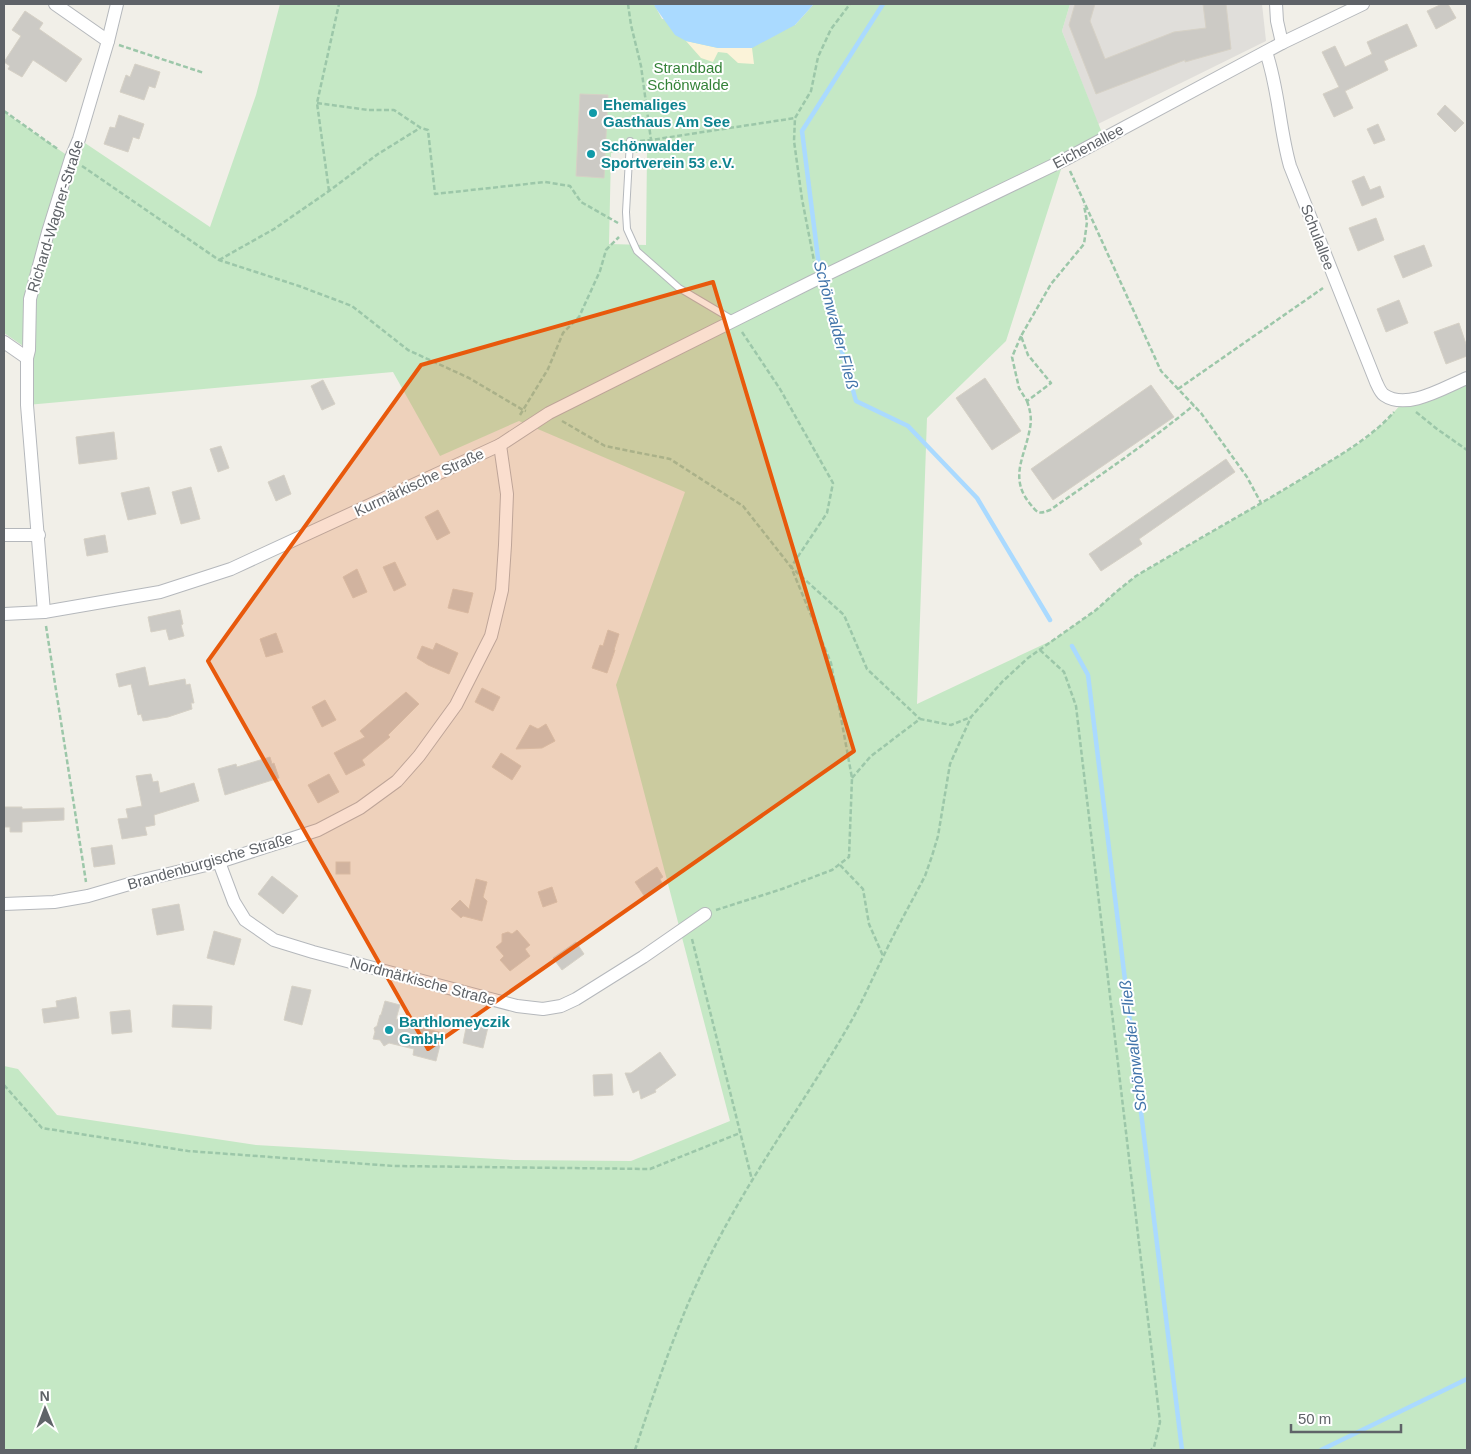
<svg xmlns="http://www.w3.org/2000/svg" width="1471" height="1454" font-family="Helvetica,sans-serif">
<rect width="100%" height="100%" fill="#f1efe8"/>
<polygon fill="#e0deda" points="1070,4 1262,4 1266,41 1098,124 1062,31"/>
<path fill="#c5e8c5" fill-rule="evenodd" d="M280 4H654L662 19 795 25 814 4H1070L1062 31 1104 138 1064 160 1006 341 927 418 917 704 1055 639 1096 610 1116 592 1136 576 1291 486 1363 441 1385 422 1404 401 1467 378V1450H4V1066L18 1069 57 1115 256 1145 514 1160 631 1161 730 1121 616 685 685 492 519 421 440 456 393 372 27 405 29 350 4 333V112L71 158 79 139 210 227 256 95ZM611 153H647L646 245 609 244Z"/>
<polygon fill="#fbf3d9" points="686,41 718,48 752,48 754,64 738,63 727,53 718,52 713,62 701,58"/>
<polygon fill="#aadaff" points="654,4 814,4 795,25 752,48 718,48 686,41 675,35 655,7"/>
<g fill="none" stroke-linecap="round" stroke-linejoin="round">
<g stroke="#aadaff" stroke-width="4.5">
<polyline points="883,4 802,131 820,274 856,401 908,426 977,498 1050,620"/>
<polyline points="1072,646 1088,675 1182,1450"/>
<polyline points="1321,1450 1467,1379"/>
</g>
</g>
<g fill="#cccac5" stroke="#d6d1c6">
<polygon points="1075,4 1095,4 1090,21 1105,59 1174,32 1206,28 1203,4 1226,4 1231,49 1185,62 1185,60 1096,94 1069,25"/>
<polygon points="1442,4 1448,4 1456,18 1436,29 1427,11"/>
<polygon points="25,11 43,23 39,29 82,59 66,82 33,60 22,77 8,69 10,66 4,62 21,36 12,30"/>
<polygon points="1407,24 1417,46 1384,61 1388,70 1345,91 1353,108 1334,117 1323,94 1339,87 1322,52 1335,46 1345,67 1372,54 1367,42"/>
<polygon points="135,64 160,72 155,88 149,86 144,100 120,92 126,75 130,77"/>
<polygon points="580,94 608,95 604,178 576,176"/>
<polygon points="1445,105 1464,123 1455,132 1437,114"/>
<polygon points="119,115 144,124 139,139 133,137 128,152 104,144 110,127 115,128"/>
<polygon points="1378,124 1385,140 1374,144 1367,129"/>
<polygon points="1364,176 1370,190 1380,186 1384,197 1362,206 1352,181"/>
<polygon points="1376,218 1384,240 1358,251 1349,228"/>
<polygon points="1424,245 1432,266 1403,278 1394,256"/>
<polygon points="1399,300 1408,323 1386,332 1377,309"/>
<polygon points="1459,323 1467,347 1467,356 1446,364 1434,332"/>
<polygon points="985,378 1021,431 992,450 956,398"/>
<polygon points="323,380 335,404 322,410 311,386"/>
<polygon points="1151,385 1174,417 1053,500 1031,469"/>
<polygon points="114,432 117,459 79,464 76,437"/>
<polygon points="221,446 229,468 218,472 210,449"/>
<polygon points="1226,459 1235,472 1139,539 1142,544 1101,571 1089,554"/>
<polygon points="284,475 291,494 276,501 268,482"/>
<polygon points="149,487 156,514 128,520 121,493"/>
<polygon points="191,487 200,519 181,524 172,492"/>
<polygon points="438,510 450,533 437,540 425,517"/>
<polygon points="105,535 108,552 87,556 84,539"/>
<polygon points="395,562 406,585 394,591 383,567"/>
<polygon points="357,569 367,592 353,598 343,577"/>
<polygon points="453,589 473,593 468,613 448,608"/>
<polygon points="180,610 183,624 181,625 184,636 169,640 166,629 151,632 148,617"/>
<polygon points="608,630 619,634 614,650 615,650 607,673 592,668 600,645 603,646"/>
<polygon points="276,633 283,652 266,657 260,639"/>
<polygon points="436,643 458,653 449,674 428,665 417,658 422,646 433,650"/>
<polygon points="145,667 149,686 185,679 186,685 190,684 194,703 191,703 192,709 168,717 143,721 141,714 138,715 131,684 119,687 116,674"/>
<polygon points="482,688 500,697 493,711 475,702"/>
<polygon points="406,692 419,704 388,735 390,737 362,760 365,765 346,775 334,753 365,737 360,731"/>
<polygon points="325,700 336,720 322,727 312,707"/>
<polygon points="546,724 555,741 542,748 516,749 530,725 538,729"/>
<polygon points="501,753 521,766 512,780 492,767"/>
<polygon points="270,757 272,764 274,763 279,778 225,795 218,769 236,764 237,767"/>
<polygon points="151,774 153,782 158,781 160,793 194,783 199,801 154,815 155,825 145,827 147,835 122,839 118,819 128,818 126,809 142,806 136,776"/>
<polygon points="329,774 339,792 318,803 308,785"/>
<polygon points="4,807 22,807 22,809 64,808 64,820 22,822 22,832 10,832 10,827 4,827"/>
<polygon points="112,845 115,864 94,867 91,848"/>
<rect x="336" y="862" width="14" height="12"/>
<polygon points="657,867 663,877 660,879 663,885 645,897 635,882"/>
<polygon points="272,876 298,896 283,914 258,894"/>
<polygon points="476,879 487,882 483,897 487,901 482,921 463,916 461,918 451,909 460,900 469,909"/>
<polygon points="552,887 557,902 543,907 538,892"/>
<polygon points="179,904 184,930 157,935 152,909"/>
<polygon points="517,930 530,945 525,949 530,956 510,971 500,960 504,956 496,947 502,942 502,934 508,932 512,934"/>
<polygon points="214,931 241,939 234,965 207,958"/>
<polygon points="576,942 584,954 562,970 553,958"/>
<polygon points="292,986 311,990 302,1025 284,1020"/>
<polygon points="76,997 79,1018 44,1023 42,1009 57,1007 56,1001"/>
<polygon points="385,1001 400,1005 396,1019 406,1021 406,1024 443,1033 436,1061 413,1055 414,1049 389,1043 384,1046 380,1040 373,1039 375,1032 374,1028 377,1026 380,1015 381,1015"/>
<polygon points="173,1005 212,1006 211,1029 172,1027"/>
<polygon points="130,1010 132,1032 112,1034 110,1012"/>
<polygon points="468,1018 489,1023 483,1048 463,1043"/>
<polygon points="660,1052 676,1075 655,1090 656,1092 641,1099 639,1090 633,1093 625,1073 631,1073"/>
<polygon points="612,1074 613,1095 594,1096 593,1075"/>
</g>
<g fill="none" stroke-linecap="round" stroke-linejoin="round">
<defs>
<polyline id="lane" points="630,141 626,212 627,229 637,251 679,288 733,320"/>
<g id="street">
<polyline points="55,4 108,41"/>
<polyline points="1276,4 1277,21 1282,43"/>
<path d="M1266 52C1279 90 1279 127 1290 166L1376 382C1378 386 1380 392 1384 395 1407 411 1445 387 1467 378"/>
<polyline points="4,342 27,358"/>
<polyline points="4,535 39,535"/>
<polyline points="44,612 27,405 27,358 29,350 30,299 48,232 71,158 79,139 108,41 117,4"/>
<polyline points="4,614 44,612 160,592 231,569 500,445 549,413 811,282 1064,160 1282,43 1363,4"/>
<polyline points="219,862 234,902 245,920 274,940 313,952 517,1006 543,1009 561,1006 576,999 643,957 705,914"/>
<polyline points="4,904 54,902 88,896 143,880 219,862 318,830 360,808 397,781 419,756 456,705 491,636 502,590 505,545 507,494 500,445"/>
</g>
</defs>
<use href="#lane" stroke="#b5b8bc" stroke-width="8"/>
<use href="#street" stroke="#b5b8bc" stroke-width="14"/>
<g stroke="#9cc7a9" stroke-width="2.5" stroke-dasharray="5 2.5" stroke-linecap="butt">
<polyline points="628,4 631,25 641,66 651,140"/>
<polyline points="119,45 204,73"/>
<polyline points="317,103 368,110 394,110 421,128 428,130 435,194 545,182 570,186 581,202 618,223"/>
<polyline points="4,111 59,150"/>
<polyline points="640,141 651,140 795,118"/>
<polyline points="82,166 219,260 299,286 352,306 408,350 469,378 523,410 526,411"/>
<polyline points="1070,171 1161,371 1201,413 1247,477 1261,503"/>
<polyline points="329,191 317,103 339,4"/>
<polyline points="219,260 274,229 329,191 378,154 420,128"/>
<polyline points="815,266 802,199 794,141 795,118 811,91 818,57 831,29 850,4"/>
<polyline points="742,332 780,389 833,483 827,513 791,567 844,615 867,669 920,719"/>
<polyline points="1021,336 1012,357 1019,388 1027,401 1051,383 1028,355 1021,336 1051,284 1084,244 1087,222 1084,205"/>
<polyline points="1178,389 1323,288"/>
<path d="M1027 401C1030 410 1032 418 1030 428 1025 457 1008 478 1031 505 1038 514 1040 514 1050 510 1099 476 1148 443 1194 405"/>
<polyline points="1416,412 1437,429 1467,450"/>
<polyline points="520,415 548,369 563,333 579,317 600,271 606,250 619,237"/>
<polyline points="562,421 605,446 670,459 743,506 791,567 831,663 852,778 849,857 832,870 782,889 716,910"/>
<polyline points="46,626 86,882"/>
<polyline points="1040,650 1064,672 1076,706 1160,1422 1154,1447 1151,1450"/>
<polyline points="852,778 871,756 920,719 951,725 971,717"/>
<polyline points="840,865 863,889 869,924 883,956"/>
<polyline points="692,939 752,1180"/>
<polyline points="4,1085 42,1128 188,1151 394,1166 650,1169 740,1133"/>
<path d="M635 1450C656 1387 677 1324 706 1264 748 1177 806 1101 853 1018 864 998 873 977 883 957 896 929 911 903 925 876L932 856 938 836 950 764 971 717 1002 682 1028 658 1096 610 1116 592 1136 576C1193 542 1251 510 1308 475 1338 456 1370 439 1394 412"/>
</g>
<use href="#lane" stroke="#fff" stroke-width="6"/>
<use href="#street" stroke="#fff" stroke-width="12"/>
</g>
<path fill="#e8590c" fill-opacity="0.2" stroke="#e8590c" stroke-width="4" stroke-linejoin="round" d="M713 282 854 751 428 1049 208 661 421 365Z"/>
<g fill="#0f9aa8" stroke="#fff" stroke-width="2">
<circle cx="593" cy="113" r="5"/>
<circle cx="591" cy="154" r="5"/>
<circle cx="389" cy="1030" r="5"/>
</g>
<g text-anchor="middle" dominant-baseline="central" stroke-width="4" stroke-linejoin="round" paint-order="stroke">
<g font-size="15" fill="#348238" stroke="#fff">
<text x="688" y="67">Strandbad<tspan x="688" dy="17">Schönwalde</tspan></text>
</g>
<g font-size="15" font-weight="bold" fill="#0d838f" stroke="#fff" text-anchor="start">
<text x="603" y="104">Ehemaliges<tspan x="603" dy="17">Gasthaus Am See</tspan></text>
<text x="601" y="145">Schönwalder<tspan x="601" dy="17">Sportverein 53 e.V.</tspan></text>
<text x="399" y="1021">Barthlomeyczik<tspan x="399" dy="17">GmbH</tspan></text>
</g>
<g font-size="15" fill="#5f6368" stroke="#fff">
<text transform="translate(1088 146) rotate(-28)">Eichenallee</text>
<text transform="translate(55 216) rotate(-73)">Richard-Wagner-Straße</text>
<text transform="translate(1318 237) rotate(69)">Schulallee</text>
<text transform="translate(419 482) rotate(-25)">Kurmärkische Straße</text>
<text transform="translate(210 861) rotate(-16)">Brandenburgische Straße</text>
<text transform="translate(423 981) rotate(15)">Nordmärkische Straße</text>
</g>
<g font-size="16" font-style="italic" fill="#4174aa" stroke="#fff">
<text transform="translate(836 325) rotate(75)">Schönwalder Fließ</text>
<text transform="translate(1133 1046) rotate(-97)">Schönwalder Fließ</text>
</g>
</g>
<rect width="1471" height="1454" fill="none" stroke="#5f6368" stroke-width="10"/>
<g transform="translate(45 1409) rotate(359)" stroke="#ffffff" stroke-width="4" paint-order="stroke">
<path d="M0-4L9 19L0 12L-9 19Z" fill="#5f6368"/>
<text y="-8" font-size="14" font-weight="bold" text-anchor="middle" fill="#5f6368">N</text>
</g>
<path d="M1291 1424v8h110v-8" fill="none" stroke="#5f6368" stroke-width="2.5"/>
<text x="1298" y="1424" font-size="15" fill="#5f6368" stroke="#ffffff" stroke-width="4" paint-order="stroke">50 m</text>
</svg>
